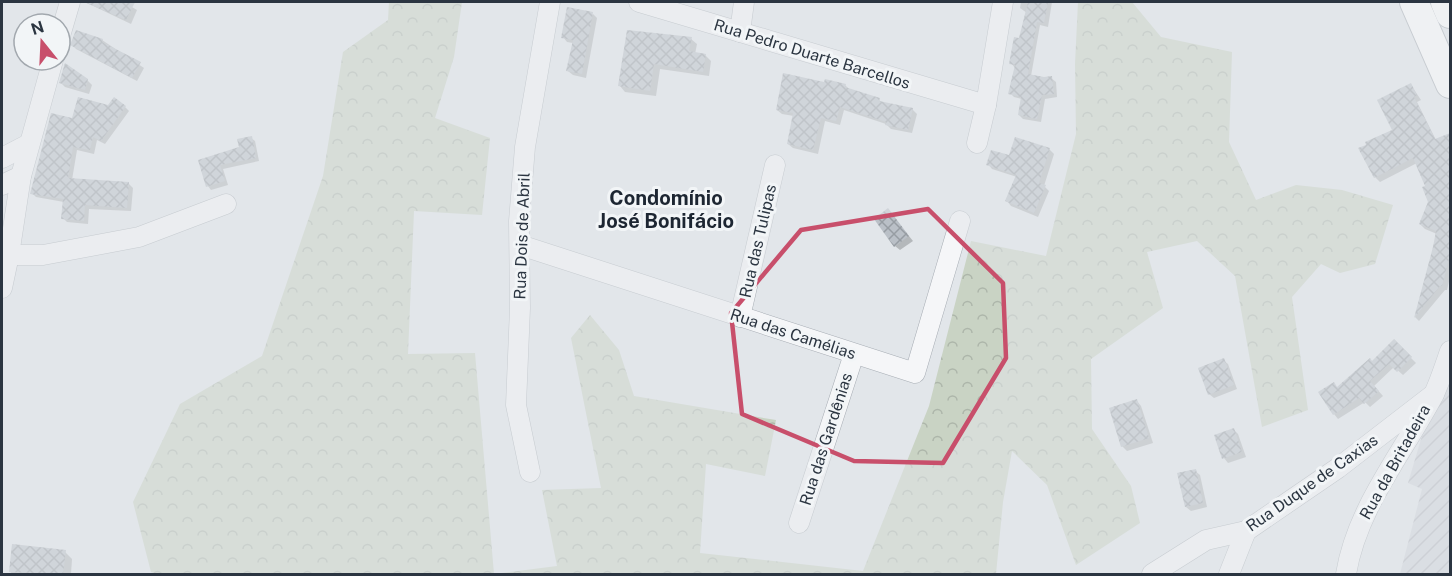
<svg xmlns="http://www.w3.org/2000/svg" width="1452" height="576" font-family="'Public Sans',sans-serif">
<defs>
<pattern id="industrial-furrows" width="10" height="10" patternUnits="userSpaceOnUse" patternTransform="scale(1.5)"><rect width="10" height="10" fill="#d1d5dc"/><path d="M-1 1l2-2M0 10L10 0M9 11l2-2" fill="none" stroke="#b4b7be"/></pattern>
<pattern id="forest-crowns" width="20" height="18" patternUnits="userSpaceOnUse" patternTransform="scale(1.5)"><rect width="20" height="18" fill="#c9d3c4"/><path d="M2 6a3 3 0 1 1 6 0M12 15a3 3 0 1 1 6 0" fill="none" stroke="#adb6aa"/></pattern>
<pattern id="building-cross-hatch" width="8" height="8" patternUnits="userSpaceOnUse" patternTransform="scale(1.5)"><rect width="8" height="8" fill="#bac0c7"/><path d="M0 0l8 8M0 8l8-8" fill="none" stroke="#979da3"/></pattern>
</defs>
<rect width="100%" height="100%" fill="#e2e6ea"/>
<polygon fill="url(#industrial-furrows)" points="1450,377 1450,574 1400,574 1422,489 1408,483 1427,419"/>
<polygon fill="url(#forest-crowns)" points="389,2 462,2 454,57 435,118 490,138 482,215 414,211 408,354 475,353 494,574 557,566 542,490 601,488 571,338 590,315 619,350 634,396 776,420 765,476 706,464 700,553 863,571 929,406 971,241 1046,256 1076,134 1075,64 1078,2 1132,2 1161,37 1232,52 1229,142 1256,200 1296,185 1342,190 1393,205 1375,264 1340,273 1321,264 1292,297 1308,410 1262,427 1235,276 1197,241 1147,252 1163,308 1091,359 1092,429 1131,486 1140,523 1076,565 1047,485 1012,451 1003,502 996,574 158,574 151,572 133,502 180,404 262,356 323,176 343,52 388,20"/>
<g fill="#0003">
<polygon points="85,2 123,2 137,10 131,24"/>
<polygon points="1021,2 1052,2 1048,27 1040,25 1031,76 1051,78 1056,82 1057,97 1045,99 1041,122 1023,119 1019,115 1022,99 1014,97 1010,93 1015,68 1011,63 1021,39 1027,13 1020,8"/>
<polygon points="593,14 597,18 586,78 573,75 568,71 573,43 567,42 563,37"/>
<polygon points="691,39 697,44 695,54 705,55 711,61 709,76 660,69 656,96 625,92 620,86"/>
<polygon points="102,40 144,68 137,81 76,49 72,44"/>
<polygon points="87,80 92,85 89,94 65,87 61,83"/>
<polygon points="826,84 845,85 850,90 879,100 883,103 912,109 917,114 912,133 891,129 886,124 844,110 840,125 825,121 818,154 793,148 788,144 794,116 782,114 777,110"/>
<polygon points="1411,85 1421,100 1417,102 1436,140 1450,135 1450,202 1446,204 1450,206 1450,277 1447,290 1445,290 1419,321 1415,317 1437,234 1425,229 1420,224 1430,202 1426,187 1417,163 1380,182 1375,177"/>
<polygon points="109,107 125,107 129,111 105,144 97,140 94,154 77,150 72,180 128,183 133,188 131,211 89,209 88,224 67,222 63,218 64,202 36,197 32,193 73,120"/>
<polygon points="251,138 255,141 259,161 223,169 228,185 211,190 208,186 200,161 240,148"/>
<polygon points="1016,139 1050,150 1054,154 1044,186 1049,191 1038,217 1011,206 1007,201 1017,177 992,169 988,164 1010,157"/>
<polygon points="888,210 913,241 900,250 895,246"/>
<polygon points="1394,341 1416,363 1403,375 1394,367 1374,386 1383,396 1370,407 1365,402 1338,419 1334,414 1338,388 1372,363"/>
<polygon points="1223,360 1228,364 1237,389 1214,398 1209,394"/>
<polygon points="1137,401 1141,406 1153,443 1127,451 1122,446"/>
<polygon points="1234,430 1238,434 1246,457 1228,463 1224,458"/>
<polygon points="1195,471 1200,475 1207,507 1191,511 1186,507"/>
<polygon points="65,552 72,559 71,574 13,574 10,572"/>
</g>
<g fill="url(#building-cross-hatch)">
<polygon points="84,2 135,2 126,20"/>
<polygon points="1028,2 1048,2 1044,23 1037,22 1028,74 1044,77 1052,76 1054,94 1042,95 1037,119 1018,115 1021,97 1008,94 1015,65 1009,64 1014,37 1019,38"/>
<polygon points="567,7 593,12 582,74 566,71 573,40 561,38"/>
<polygon points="76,30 103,39 102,42 141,62 132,78 70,45"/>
<polygon points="627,30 692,37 689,51 706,54 703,72 654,64 650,91 618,86"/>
<polygon points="65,63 88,79 85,90 59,83"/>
<polygon points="783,73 824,82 825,79 846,84 845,87 880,98 879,101 913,108 908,130 885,125 886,122 840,107 836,121 821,118 813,150 787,144 793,113 776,110"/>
<polygon points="1411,83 1417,95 1414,97 1435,139 1450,133 1450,255 1442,286 1440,286 1414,318 1433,247 1436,231 1419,224 1428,202 1422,187 1425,186 1413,158 1374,178 1358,148 1366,145 1365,142 1392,130 1377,100"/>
<polygon points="78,97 108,105 114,97 126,106 101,141 93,137 90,150 73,147 68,178 129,182 127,208 85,205 84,221 61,219 63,199 30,194 51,113 72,118"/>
<polygon points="252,136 256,158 220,165 225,181 206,187 198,160 239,147 237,139"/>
<polygon points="1015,137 1050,148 1039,183 1046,185 1034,213 1005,201 1016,175 986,165 991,150 1009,155"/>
<polygon points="888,208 909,236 894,247 874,219"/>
<polygon points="1394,339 1412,357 1397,372 1389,364 1370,381 1379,391 1364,404 1359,398 1333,415 1318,392 1334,382 1337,387 1370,358 1372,361"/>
<polygon points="1224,358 1234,385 1208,395 1198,368"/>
<polygon points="1137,399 1149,438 1121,447 1109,408"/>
<polygon points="1234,428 1242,452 1222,459 1214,435"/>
<polygon points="1196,469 1203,503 1185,507 1177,473"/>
<polygon points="12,544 66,550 63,574 9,572"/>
</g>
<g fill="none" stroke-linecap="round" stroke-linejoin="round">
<defs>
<g id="street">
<polyline points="639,2 986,105"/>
<polyline points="740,32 744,2"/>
<polyline points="60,36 70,2"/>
<polyline points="977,143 986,105 1003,2"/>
<polyline points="2,158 29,144"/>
<polyline points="2,185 21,176"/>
<polyline points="520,245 915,373 960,221"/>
<polyline points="9,255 43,255 139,237 226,204"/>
<polyline points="2,288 9,255 21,176 53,60"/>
<polyline points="740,317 775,165"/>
<polyline points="530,472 516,405 520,308 519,221 525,147 550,2"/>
<polyline points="799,523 854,354"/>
<polyline points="1152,574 1206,540 1246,531 1338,468 1434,394"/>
<polyline points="1229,574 1246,531"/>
<path d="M1346 574C1357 507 1403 453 1434 394 1440 381 1445 366 1450 351"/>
</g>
<g id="secondary">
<polyline points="1414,2 1450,84"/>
<polyline points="1445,2 1450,14"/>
</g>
</defs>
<use href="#street" stroke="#a7adb4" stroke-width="21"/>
<use href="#secondary" stroke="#a7adb4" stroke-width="30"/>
<use href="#street" stroke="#f5f6f8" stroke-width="20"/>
<use href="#secondary" stroke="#fff" stroke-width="28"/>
</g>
<path d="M0 0H1452V576H0ZM928 209 1003 283 1006 358 943 463 854 461 742 414 731 313 801 230Z" fill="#e2e6ea" fill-opacity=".55" fill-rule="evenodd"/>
<path fill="none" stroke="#c84f6b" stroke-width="4.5" stroke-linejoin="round" d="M928 209 1003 283 1006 358 943 463 854 461 742 414 731 313 801 230Z"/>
<g text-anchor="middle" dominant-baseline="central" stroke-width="6" stroke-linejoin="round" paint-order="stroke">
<g font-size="16" fill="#2b3541" stroke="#f2f5f7">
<text transform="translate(812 54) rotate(17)">Rua Pedro Duarte Barcellos</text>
<text transform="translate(522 236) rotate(-88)">Rua Dois de Abril</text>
<text transform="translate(758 241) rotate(-77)">Rua das Tulipas</text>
<text transform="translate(793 334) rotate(18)">Rua das Camélias</text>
<text transform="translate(826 439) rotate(-72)">Rua das Gardênias</text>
<text transform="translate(1395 462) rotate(-61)">Rua da Britadeira</text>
<text transform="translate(1312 483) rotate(-35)">Rua Duque de Caxias</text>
</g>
<g font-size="20" font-weight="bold" fill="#1d2632" stroke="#f2f5f7">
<text x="666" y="198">Condomínio<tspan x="666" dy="23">José Bonifácio</tspan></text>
</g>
</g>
<rect width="1452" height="576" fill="none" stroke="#2b3541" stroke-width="6"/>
<g transform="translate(42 42) rotate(342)"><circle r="28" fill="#f2f5f7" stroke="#a2a8ae" stroke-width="1.5"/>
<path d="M0-4.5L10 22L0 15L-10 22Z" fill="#c84f6b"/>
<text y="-9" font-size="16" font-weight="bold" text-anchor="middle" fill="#2b3541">N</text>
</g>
</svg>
